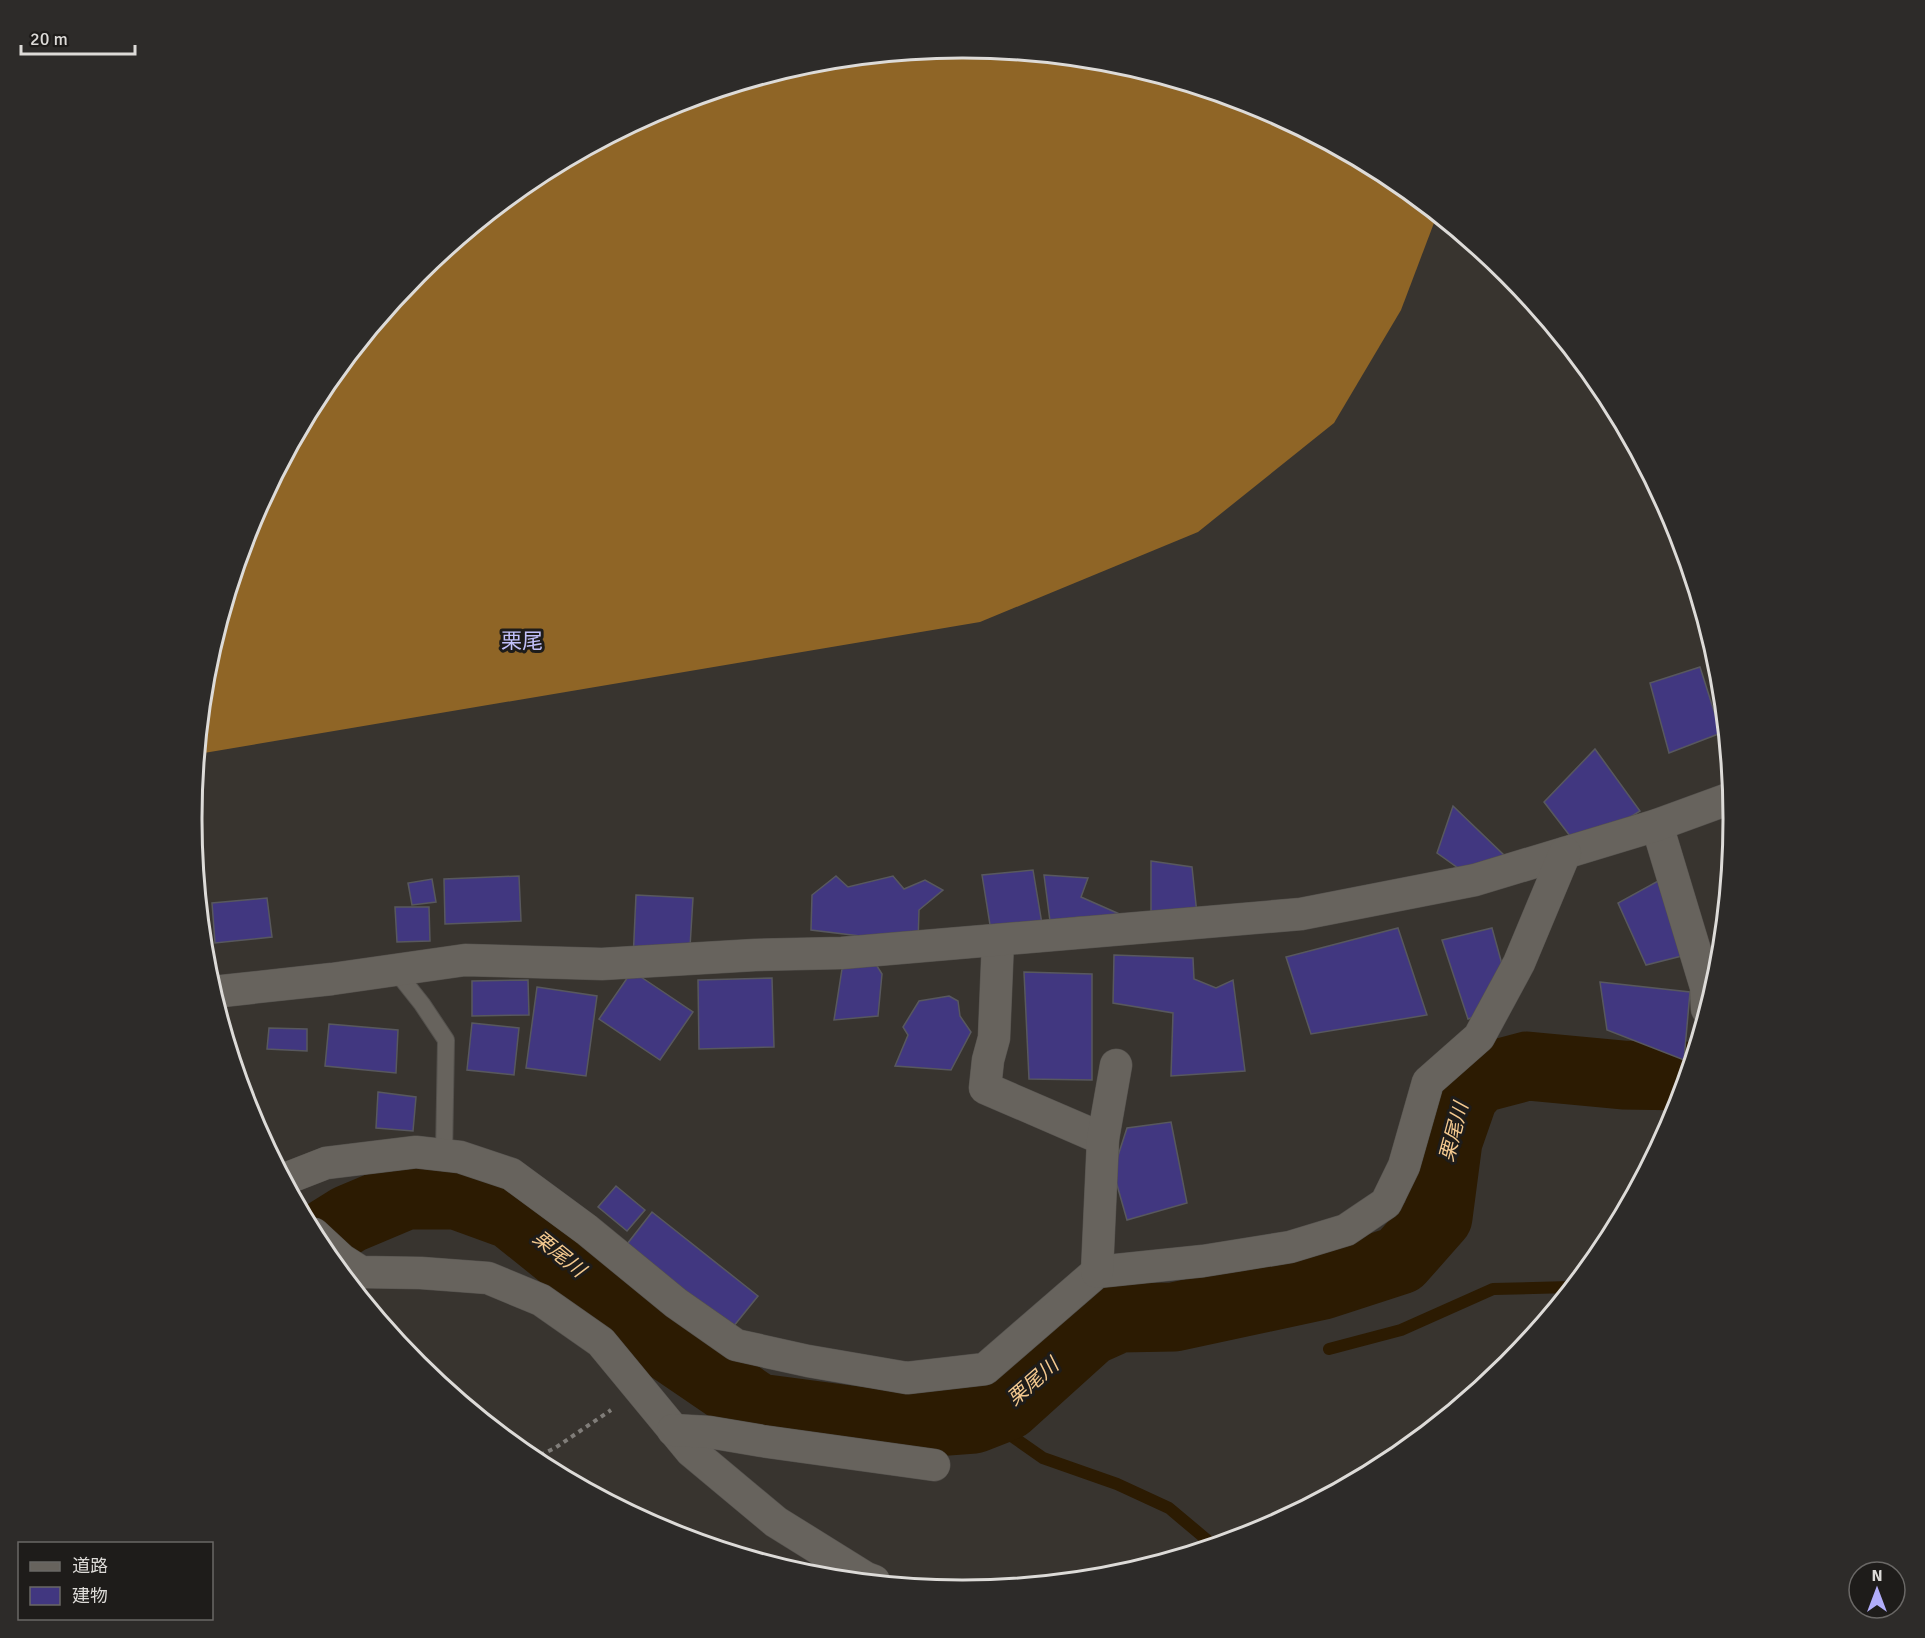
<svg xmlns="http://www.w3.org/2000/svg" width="1925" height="1638" font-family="Signika,'Noto Sans JP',sans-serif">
<rect width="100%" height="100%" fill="#38342f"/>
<polygon fill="#8f6526" points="963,48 1113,63 1258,107 1391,178 1437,215 1401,310 1334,423 1198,532 980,622 198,754 206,668 250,524 322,390 418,274 534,178 668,107 812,63"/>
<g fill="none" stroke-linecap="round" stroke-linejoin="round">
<g stroke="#2c1b02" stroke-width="12">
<polyline points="1329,1349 1401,1330 1493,1289 1571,1287"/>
<polyline points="1000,1428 1043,1458 1117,1484 1169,1508 1213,1545"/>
</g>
<polyline stroke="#2c1b02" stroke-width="69" points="317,1239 349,1219 406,1195 457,1195 512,1215 619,1301 667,1346 758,1408 864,1422 907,1424 974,1419 1007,1406 1090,1331 1119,1318 1174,1317 1323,1285 1400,1260 1438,1217 1448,1141 1464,1095 1478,1079 1527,1066 1623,1075 1686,1076"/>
</g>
<g fill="#413780" stroke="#58585e" stroke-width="1.5">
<polygon points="1700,667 1721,733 1669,753 1650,683"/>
<polygon points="1595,749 1640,811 1580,849 1544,802"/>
<polygon points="1453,806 1507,858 1475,880 1437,853"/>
<polygon points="1151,861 1192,867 1197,914 1151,917"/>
<polygon points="1033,870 1044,936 991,931 982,875"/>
<polygon points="1044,875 1088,878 1081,897 1124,916 1080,917 1050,921"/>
<polygon points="519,876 521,921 445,924 444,879"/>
<polygon points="836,876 848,887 893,876 904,889 925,880 943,890 919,910 918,943 811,930 812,895"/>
<polygon points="432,879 436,902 412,905 408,883"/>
<polygon points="1658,881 1686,955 1646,965 1618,903"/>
<polygon points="636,895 693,898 689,963 633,960"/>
<polygon points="267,898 272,937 215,943 212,903"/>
<polygon points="395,907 429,907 430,941 397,942"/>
<polygon points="1398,928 1427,1015 1311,1034 1286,957"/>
<polygon points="1492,928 1513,1004 1468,1019 1442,940"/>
<polygon points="1114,955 1193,958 1194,979 1216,988 1233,980 1245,1071 1171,1076 1173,1013 1113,1003"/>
<polygon points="872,958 882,974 878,1016 834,1020 842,969"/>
<polygon points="632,971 693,1012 660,1060 599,1019"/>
<polygon points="1024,972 1092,974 1092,1080 1029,1079"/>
<polygon points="772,978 774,1047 699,1049 698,980"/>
<polygon points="528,980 529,1015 472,1016 472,981"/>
<polygon points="1600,982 1690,992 1684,1060 1607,1030"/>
<polygon points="537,987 597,996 586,1076 526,1068"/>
<polygon points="949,996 958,1001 960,1016 971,1032 951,1070 895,1066 908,1035 903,1027 919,1001"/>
<polygon points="472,1023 519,1028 514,1075 467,1070"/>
<polygon points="329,1024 398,1030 396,1073 325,1066"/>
<polygon points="269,1028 307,1029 307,1051 267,1049"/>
<polygon points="378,1092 416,1097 413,1131 376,1128"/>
<polygon points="1171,1122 1187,1203 1127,1220 1113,1171 1127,1128"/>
<polygon points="616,1186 645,1210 627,1231 598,1207"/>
<polygon points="652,1212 758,1296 729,1332 624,1248"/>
</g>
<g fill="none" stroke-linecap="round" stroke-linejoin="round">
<defs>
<polyline id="lane" points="395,970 422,1004 446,1040 444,1155"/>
<g id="street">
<polyline points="1657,825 1706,987 1707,1009"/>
<polyline points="998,940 994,1038 988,1060 985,1088 1103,1139"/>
<polyline points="213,992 332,979 465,960 602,964 755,955 842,953 1301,914 1475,880 1657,825 1731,798"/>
<polyline points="285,1179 326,1163 416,1152 460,1157 511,1174 587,1230 676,1303 736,1345 808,1361 907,1378 985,1369 1097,1272 1203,1261 1290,1247 1346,1230 1386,1203 1404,1166 1428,1082 1479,1037 1519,963 1565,853"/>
<polyline points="314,1234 342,1260 361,1272 421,1273 488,1278 541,1300 601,1342 691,1451 776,1522 866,1578 874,1581"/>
<polyline points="1097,1272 1103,1139 1116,1065"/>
<polyline points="673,1430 709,1432 762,1441 934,1465"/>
</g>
</defs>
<use href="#lane" stroke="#54514d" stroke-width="18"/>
<use href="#street" stroke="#54514d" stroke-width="33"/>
<polyline stroke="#807d79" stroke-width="4" stroke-dasharray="4.5 4.5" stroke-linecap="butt" points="532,1459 555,1448 611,1410"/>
<use href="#lane" stroke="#67635d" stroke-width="16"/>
<use href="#street" stroke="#67635d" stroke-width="32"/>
</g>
<g text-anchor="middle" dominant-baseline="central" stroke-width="6" stroke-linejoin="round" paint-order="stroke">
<g font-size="20" font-style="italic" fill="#f4c98f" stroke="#1e1c1a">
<text transform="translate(1454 1132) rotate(-75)">栗尾川</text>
<text transform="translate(559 1254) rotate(39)">栗尾川</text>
<text transform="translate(1033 1382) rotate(-41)">栗尾川</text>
</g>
<g font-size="21" fill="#c2c1fa" stroke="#1e1c1a">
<text x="522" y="641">栗尾</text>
</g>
</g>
<path d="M0 0H1925V1638H0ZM962 58H963A760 760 0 0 1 1723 818V820A760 760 0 0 1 963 1580H962A760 760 0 0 1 202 820V818A760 760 0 0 1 962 58Z" fill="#2d2b29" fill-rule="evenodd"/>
<path fill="none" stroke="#dddbd8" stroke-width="3" d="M962 58H963A760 760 0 0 1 1723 818V820A760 760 0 0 1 963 1580H962A760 760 0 0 1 202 820V818A760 760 0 0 1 962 58Z"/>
<rect x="18" y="1542" width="195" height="78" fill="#1e1c1a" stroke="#6a6866" stroke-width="1.5"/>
<rect x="30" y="1562" width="30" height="9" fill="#67635d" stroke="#6a6866" stroke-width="1.5"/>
<text x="72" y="1572" font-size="18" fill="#dddbd8">道路</text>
<rect x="30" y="1587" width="30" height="18" fill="#413780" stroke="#6a6866" stroke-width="1.5"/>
<text x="72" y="1602" font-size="18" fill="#dddbd8">建物</text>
<g transform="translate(1877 1590)"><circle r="28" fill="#1e1c1a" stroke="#6a6866" stroke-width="1.5"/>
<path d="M0-4.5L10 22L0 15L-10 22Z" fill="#b1adfa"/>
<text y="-9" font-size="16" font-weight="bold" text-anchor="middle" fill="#dddbd8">N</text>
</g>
<path d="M21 45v9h114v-9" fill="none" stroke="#dddbd8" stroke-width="3"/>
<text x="30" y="45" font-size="18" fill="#dddbd8" stroke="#1e1c1a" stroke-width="4.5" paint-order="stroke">20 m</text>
</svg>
